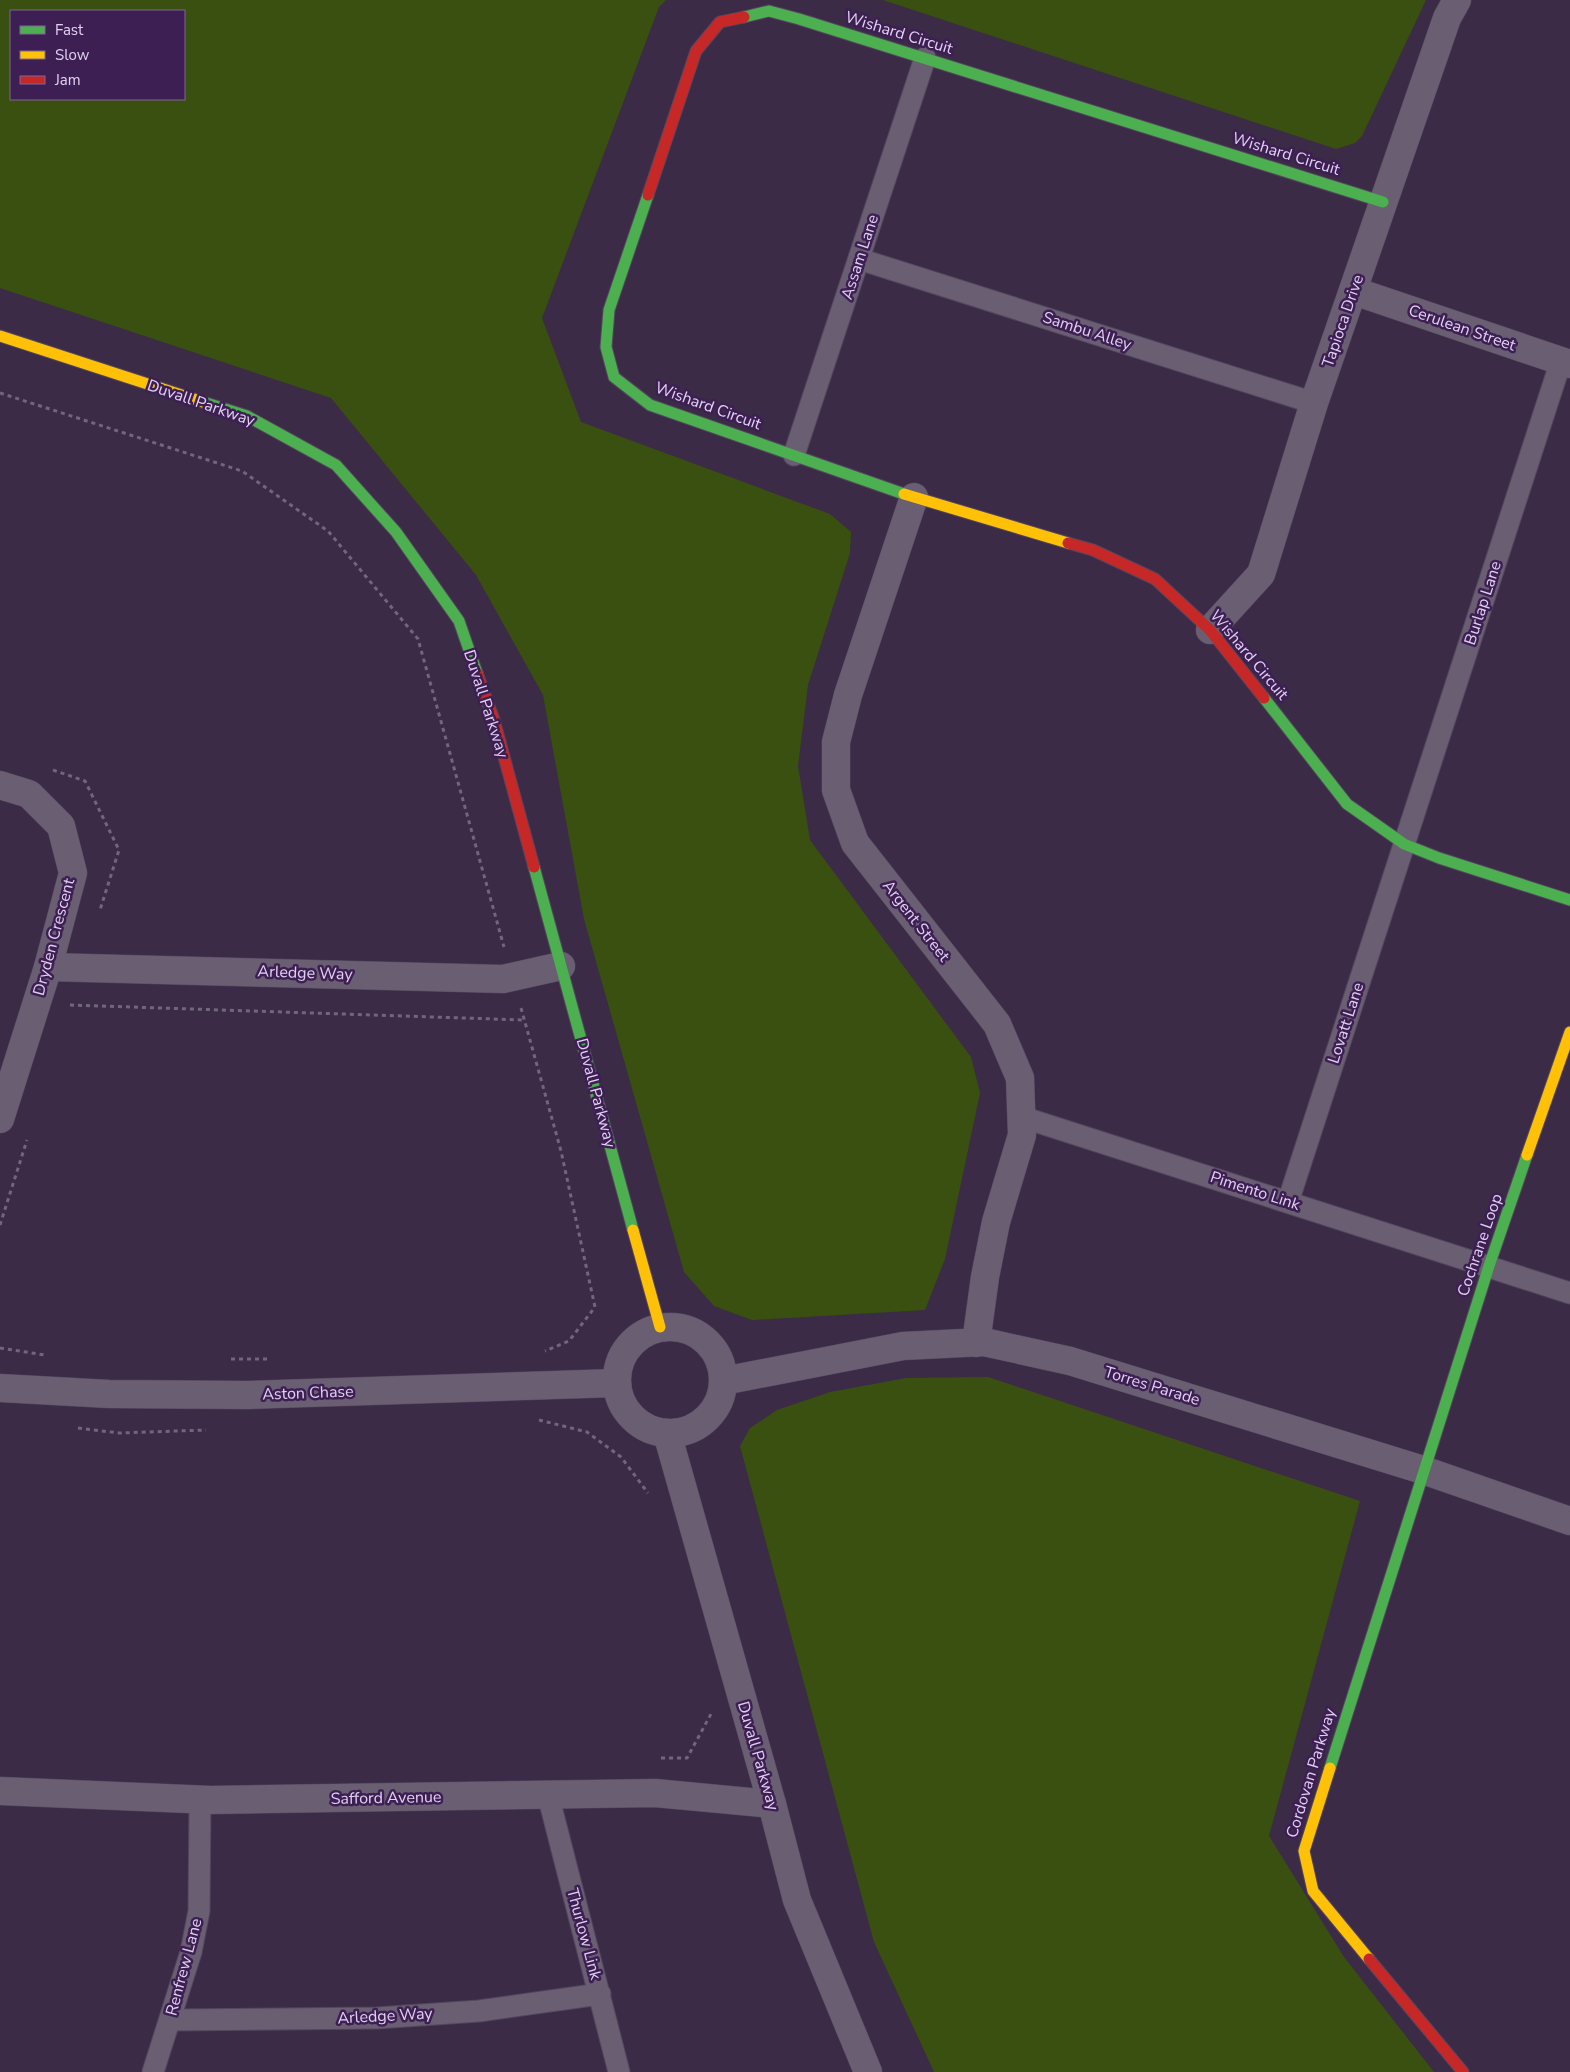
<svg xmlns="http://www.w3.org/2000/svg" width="1570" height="2072" font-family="'Nunito Sans',sans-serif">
<rect width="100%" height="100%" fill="#3b2b47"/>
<g fill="#3a5010" fill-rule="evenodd">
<path d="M0 0H666L659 7 542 318 581 422 830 514 851 532 850 553 808 685 798 766 810 840 971 1057 980 1093 945 1259 925 1310 752 1320 714 1306 684 1272 584 919 543 695 476 575 331 398 0 288ZM11 11H184V99H11Z"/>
<polygon points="883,0 1426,0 1362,136 1355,143 1336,149"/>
<polygon points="988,1377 1360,1501 1269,1836 1344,1957 1434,2072 934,2072 874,1942 740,1446 750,1428 777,1410 830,1392 906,1378"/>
</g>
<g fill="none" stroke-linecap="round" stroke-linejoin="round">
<defs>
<g id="lane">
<polyline points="859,259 1314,403"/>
<polyline points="794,455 925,58"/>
<polyline points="1022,1117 1570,1293"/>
<polyline points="1288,1202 1561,361"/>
<polyline points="548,1795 619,2072"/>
<polyline points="170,2020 377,2018 479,2011 600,1994"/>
<polyline points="153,2072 191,1952 199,1911 200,1800"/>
</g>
<g id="street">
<polyline points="1354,291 1570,364"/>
<polyline points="914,497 848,695 836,742 836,790 855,843 997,1024 1020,1078 1022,1135 996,1222 985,1277 976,1343"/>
<polyline points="1210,630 1261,574 1314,403 1447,18 1457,0"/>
<polyline points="0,785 29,794 61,826 73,873 48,967 0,1119"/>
<polyline points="48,967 503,979 561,966"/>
<circle cx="670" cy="1380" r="53"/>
<polyline points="723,1381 903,1346 984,1342 1070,1361 1423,1470 1570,1521"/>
<polyline points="0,1388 109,1394 248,1395 616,1383"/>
<polyline points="667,1433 772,1804 797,1900 868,2072"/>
<polyline points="0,1791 211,1800 655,1793 772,1804"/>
</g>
<g id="fast">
<polyline points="744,17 769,11 799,19 1383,202"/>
<polyline points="648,195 609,310 606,347 614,377 650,405 904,494"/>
<polyline points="203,402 247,416 336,465 396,532 459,621 477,673"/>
<polyline points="1264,698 1347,804 1404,844 1439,858 1570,900"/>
<polyline points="534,867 633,1230"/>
<polyline points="1330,1768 1489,1266 1527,1155"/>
</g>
<g id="slow">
<polyline points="0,336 203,402"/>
<polyline points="904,494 1068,543"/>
<polyline points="1527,1155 1570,1032"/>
<polyline points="633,1230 660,1327"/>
<polyline points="1330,1768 1304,1851 1313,1891 1369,1959"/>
</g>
<g id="jam">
<polyline points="648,195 696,51 720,22 744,17"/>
<polyline points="1068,543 1093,550 1155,579 1210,630 1264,698"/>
<polyline points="477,673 494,720 534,867"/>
<polyline points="1369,1959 1463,2072"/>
</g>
</defs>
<use href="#lane" stroke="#54465e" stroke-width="23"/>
<use href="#street" stroke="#54465e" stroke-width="29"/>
<use href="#fast" stroke="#54465e" stroke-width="13"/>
<use href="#slow" stroke="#54465e" stroke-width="13"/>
<use href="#jam" stroke="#54465e" stroke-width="13"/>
<g stroke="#71677a" stroke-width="3" stroke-dasharray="4 4" stroke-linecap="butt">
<polyline points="0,393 242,471 328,531 418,639 504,947"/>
<polyline points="53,770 85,781 119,850 100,910"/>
<polyline points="70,1005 524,1020"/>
<polyline points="521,1008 561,1151 595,1307 569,1341 545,1351"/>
<polyline points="0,1225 27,1140"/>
<polyline points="0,1348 45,1355"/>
<polyline points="231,1359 270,1359"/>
<polyline points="539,1420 587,1432 621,1457 648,1493"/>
<polyline points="78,1428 119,1433 206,1430"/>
<polyline points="661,1758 687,1758 711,1714"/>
</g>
<use href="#lane" stroke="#695e72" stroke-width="21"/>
<use href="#street" stroke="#695e72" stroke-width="28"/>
<use href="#fast" stroke="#4caf50" stroke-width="11"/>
<use href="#slow" stroke="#ffc107" stroke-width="11"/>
<use href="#jam" stroke="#c62828" stroke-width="11"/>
</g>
<g text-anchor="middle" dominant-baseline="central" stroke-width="5" stroke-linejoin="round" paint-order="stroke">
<g font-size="16" fill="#e1d1f1" stroke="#3d1f53">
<text transform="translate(899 33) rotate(17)">Wishard Circuit</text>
<text transform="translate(1286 154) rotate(17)">Wishard Circuit</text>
<text transform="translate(860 257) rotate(-72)">Assam Lane</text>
<text transform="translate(1343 321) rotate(-71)">Tapioca Drive</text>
<text transform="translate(1462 328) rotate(19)">Cerulean Street</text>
<text transform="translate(1087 331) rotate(18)">Sambu Alley</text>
<text transform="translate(201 403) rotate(19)">Duvall Parkway</text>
<text transform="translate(708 406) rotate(20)">Wishard Circuit</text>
<text transform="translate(1483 603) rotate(-72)">Burlap Lane</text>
<text transform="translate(1249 655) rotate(50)">Wishard Circuit</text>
<text transform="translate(486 704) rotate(72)">Duvall Parkway</text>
<text transform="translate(916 921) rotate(52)">Argent Street</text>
<text transform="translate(54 937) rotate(-75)">Dryden Crescent</text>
<text transform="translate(305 973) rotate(2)">Arledge Way</text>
<text transform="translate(1346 1023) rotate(-72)">Lovatt Lane</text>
<text transform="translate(596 1093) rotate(75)">Duvall Parkway</text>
<text transform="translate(1255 1191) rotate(18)">Pimento Link</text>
<text transform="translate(1480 1245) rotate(-71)">Cochrane Loop</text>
<text transform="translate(1152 1386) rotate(17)">Torres Parade</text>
<text transform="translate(308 1393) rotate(-2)">Aston Chase</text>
<text transform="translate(758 1756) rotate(74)">Duvall Parkway</text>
<text transform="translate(1311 1773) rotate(-73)">Cordovan Parkway</text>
<text transform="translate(386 1798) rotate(-1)">Safford Avenue</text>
<text transform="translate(584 1934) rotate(75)">Thurlow Link</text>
<text transform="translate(184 1967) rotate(-75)">Renfrew Lane</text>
<text transform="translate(385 2016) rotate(-3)">Arledge Way</text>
</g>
</g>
<rect x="10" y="10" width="175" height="90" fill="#3d1f53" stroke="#7f6692"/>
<rect x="20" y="26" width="25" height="8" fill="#4caf50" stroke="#7f6692"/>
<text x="55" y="35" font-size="15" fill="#e1d1f1">Fast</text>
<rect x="20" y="51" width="25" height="8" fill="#ffc107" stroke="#7f6692"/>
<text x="55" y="60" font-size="15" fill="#e1d1f1">Slow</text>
<rect x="20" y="76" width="25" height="8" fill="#c62828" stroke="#7f6692"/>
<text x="55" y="85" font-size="15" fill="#e1d1f1">Jam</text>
</svg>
